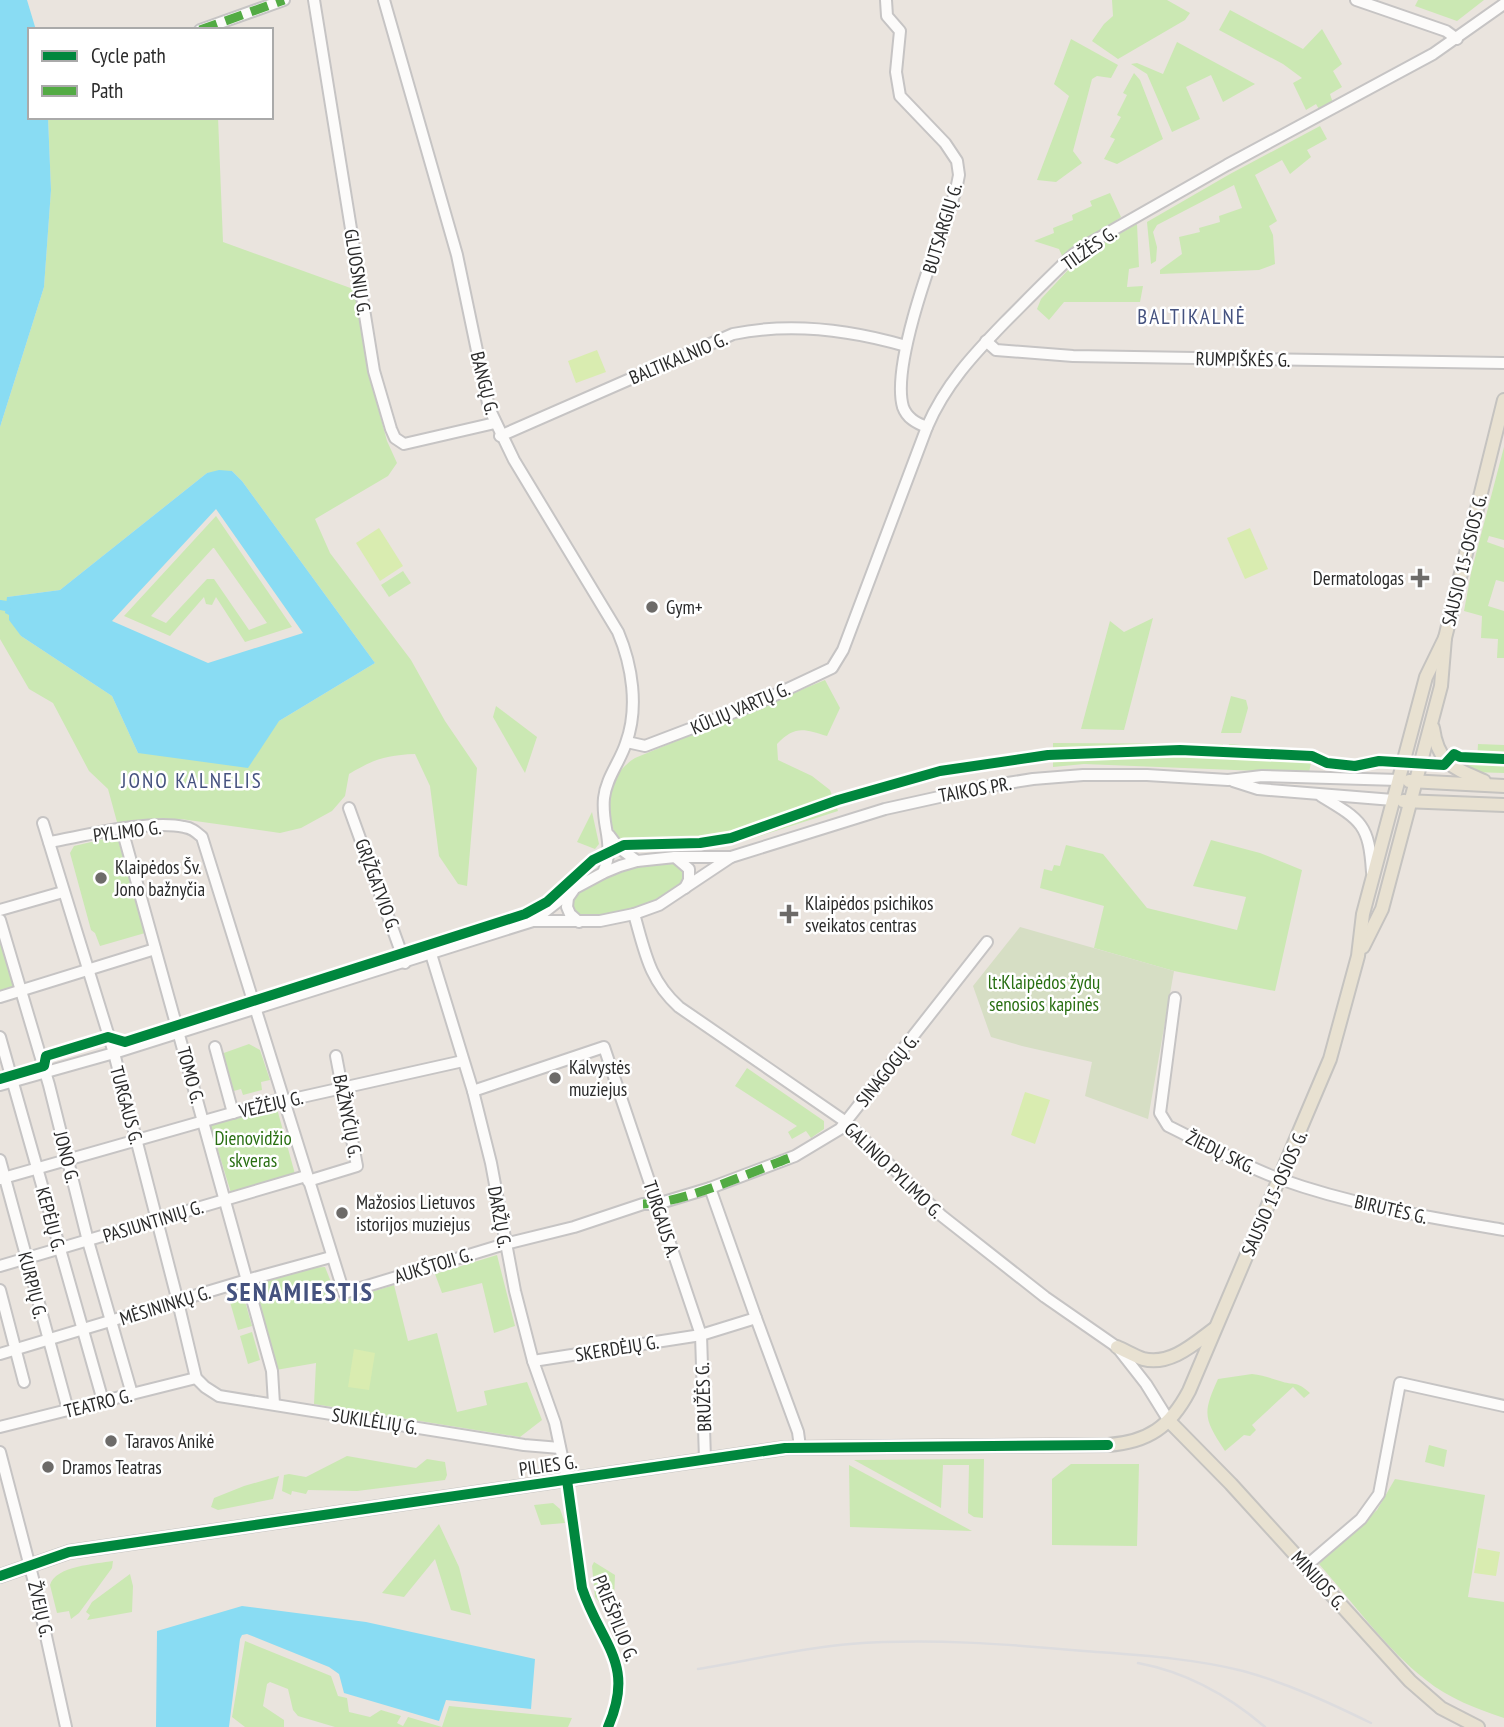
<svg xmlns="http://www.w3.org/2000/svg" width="1504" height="1727" font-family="'PT Sans Narrow',sans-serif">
<rect width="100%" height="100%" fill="#eae4de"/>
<g fill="#cbe8b3" fill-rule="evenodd">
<polygon points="1112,0 1167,0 1190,13 1185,20 1118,59 1092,41 1104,24 1113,16"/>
<polygon points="1418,0 1484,0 1457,21 1415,6"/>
<polygon points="1230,10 1303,49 1322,29 1342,64 1333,71 1342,87 1330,94 1333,103 1320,111 1316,104 1306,110 1293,83 1302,78 1283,64 1219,30"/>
<polygon points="1071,39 1118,65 1111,78 1097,76 1092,79 1073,151 1082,163 1056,182 1037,180 1069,96 1054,84"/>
<polygon points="1177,42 1255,84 1223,102 1211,75 1186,87 1200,119 1172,132 1147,74 1131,64 1137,63 1163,74"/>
<polygon points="1134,73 1140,80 1163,139 1117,164 1104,159 1115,139 1110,137 1121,117 1117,115 1127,95 1123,93"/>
<path d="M48 117H218L223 242 356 290 369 374 387 441 397 463 388 476 315 519 330 553 411 660 445 721 477 768 467 886 458 884 439 856 430 786 415 754C387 755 374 759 349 774L345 796 332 811 301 828 280 833 181 819 117 822 108 789 89 771 53 703 29 689 0 639V427L44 287 51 190ZM232 471 242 481 375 663 279 721 138 753 112 696 21 636 10 615 7 597 60 590 207 473Z"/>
<polygon points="1320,126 1327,139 1307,150 1311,157 1290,174 1282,160 1255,175 1277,221 1269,226 1273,235 1275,264 1259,270 1160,274 1160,270 1182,254 1179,237 1200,232 1199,228 1220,222 1219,216 1242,208 1234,185 1157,225 1153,232 1157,247 1156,261 1151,264 1147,222 1230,174"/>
<polygon points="1110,193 1121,217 1063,258 1059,249 1034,241 1054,233 1053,228 1073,220 1072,215 1092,206 1090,201"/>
<polygon points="1137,224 1139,267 1129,269 1127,287 1143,286 1140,302 1064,302 1049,320 1037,309 1041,299 1083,254"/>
<polygon points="1504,447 1504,540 1489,536 1487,542 1504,548 1504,582 1496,580 1488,606 1504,611 1504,658 1497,658 1498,639 1481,638 1482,616 1464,611 1471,573"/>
<path d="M216 516 292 627 245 642 216 597 212 605 206 604 204 597 170 636 124 616ZM213 548H214L267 623 249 630 214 579H207L166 623 151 616Z"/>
<polygon points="403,571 411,583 389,597 381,585"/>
<polygon points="1153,618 1124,730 1081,729 1110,621 1124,632"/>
<path d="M825 680 840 708 827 736C804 729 795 725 777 744L778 760 812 776 830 790 838 811 738 843 715 848 635 852C615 847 605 813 609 794 613 779 622 766 635 758Z"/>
<polygon points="1231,696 1246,700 1248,708 1241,733 1221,733"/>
<polygon points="496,706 537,737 525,773 493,717"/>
<polygon points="1053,743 1223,744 1223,750 1228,750 1229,744 1317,752 1312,757 1309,773 1084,764 1053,767"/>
<polygon points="1478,744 1504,745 1504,773 1472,772 1451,761 1477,761"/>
<polygon points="592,812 599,844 595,849 577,842"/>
<polygon points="117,836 145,933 100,946 95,933 91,930 70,853 74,846"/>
<polygon points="1211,840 1260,853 1302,870 1275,991 1174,971 1094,948 1104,906 1040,888 1044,869 1052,871 1054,865 1060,866 1066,845 1103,854 1147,908 1237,930 1246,897 1193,886"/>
<path d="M671 863 682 868 683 880C669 900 595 927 574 911L571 901C593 873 638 865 671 863Z"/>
<polygon points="0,934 16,987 0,991"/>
<polygon points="249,1044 260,1050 270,1080 261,1082 262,1090 243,1095 241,1089 230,1092 221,1054"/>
<polygon points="747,1068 824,1121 824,1129 811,1138 806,1131 792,1139 788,1132 797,1126 735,1086"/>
<polygon points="276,1105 295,1174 231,1193 210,1124"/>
<polygon points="497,1255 515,1326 494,1333 482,1283 442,1293 435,1274"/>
<polygon points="325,1267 339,1302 394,1285 408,1341 437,1333 457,1412 487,1405 484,1391 527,1382 542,1420 520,1437 314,1404 316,1363 276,1370 253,1283 305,1268"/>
<polygon points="244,1298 252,1326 238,1330 230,1302"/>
<polygon points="252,1332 260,1360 248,1364 240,1336"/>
<path d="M1252 1374C1262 1375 1270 1378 1280 1381 1294 1386 1296 1380 1310 1393L1304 1398 1293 1387 1252 1425 1256 1430 1250 1436 1244 1435 1225 1451C1204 1419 1202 1414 1218 1379Z"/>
<polygon points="1429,1445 1447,1450 1444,1467 1425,1462"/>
<polygon points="347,1456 416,1468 427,1459 445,1462 447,1475 445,1480 357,1491 308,1490 306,1494 292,1491 291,1495 282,1491 284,1475 289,1474 306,1477"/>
<polygon points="984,1459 983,1518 974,1517 968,1513 969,1465 943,1465 941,1508 854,1460"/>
<polygon points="1071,1464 1139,1464 1137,1546 1052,1545 1052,1479"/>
<polygon points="849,1465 972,1531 850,1527"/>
<polygon points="279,1476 273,1499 218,1510 211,1507 214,1498 244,1486"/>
<path d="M1395 1479 1485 1495 1468 1597 1504 1602V1718C1477 1709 1448 1698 1426 1680 1388 1651 1351 1600 1319 1564L1377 1510Z"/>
<polygon points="553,1503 560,1509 565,1523 541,1525 534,1505"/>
<polygon points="439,1524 459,1567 471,1615 451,1610 435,1559 404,1597 382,1593"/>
<path d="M113 1561 112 1568 79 1613 71 1619 69 1611 57 1613 50 1585C55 1566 96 1564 113 1561Z"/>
<polygon points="594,1562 615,1575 614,1599 610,1605 602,1605 595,1597 592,1566"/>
<polygon points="130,1574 133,1586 132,1612 87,1620 90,1615 86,1612 92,1602"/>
<polygon points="245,1641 331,1676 338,1696 347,1698 349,1712 370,1717 381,1710 401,1716 397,1723 403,1726 408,1717 442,1727 449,1706 572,1718 568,1727 335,1727 298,1716 293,1710 288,1689 270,1682 267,1684 263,1706 284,1720 284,1727 245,1727 232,1717"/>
</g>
<polygon fill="#d6dec4" points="1020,927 1174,971 1148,1119 1085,1096 1092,1062 1022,1046 991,1037 973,986"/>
<g fill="#d9ecb0">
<polygon points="597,350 606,372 576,383 568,361"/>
<polygon points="379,528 403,566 380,581 356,543"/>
<polygon points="1250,528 1268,569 1245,579 1227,538"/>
<polygon points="1025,1092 1050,1100 1035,1144 1011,1135"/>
<polygon points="354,1349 375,1353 369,1390 348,1387"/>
<polygon points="1478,1548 1500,1552 1496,1576 1474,1573"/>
</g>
<g fill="#89dcf3" fill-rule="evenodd">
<polygon points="0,0 27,0 36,30 30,30 30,117 48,117 51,190 44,287 0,427"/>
<path d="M219 470 232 471 242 481 375 663 279 721 248 768 138 753 112 696 21 636 9 620V615L5 613 7 597 60 590 207 473ZM216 509 303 633 208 663 112 621Z"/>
<polygon points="242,1606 366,1622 535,1659 531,1709 446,1700 439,1721 344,1693 339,1674 329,1667 247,1634 242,1635 240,1639 229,1727 156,1727 157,1631"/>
</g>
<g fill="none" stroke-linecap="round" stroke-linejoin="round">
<polyline stroke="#89dcf3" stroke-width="10" points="0,605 6,606"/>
<defs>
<g id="minor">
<polyline points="314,0 374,371 391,429 395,438 404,444 495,423"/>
<path d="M384 0 457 255 489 408 514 460 618 632C632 665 639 708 626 743 620 762 606 778 604 798 601 828 616 843 603 873"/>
<path d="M886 0 887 16 900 31 896 72 900 96 945 143 957 161 959 175 956 190C940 237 890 362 903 407 907 418 916 423 927 427"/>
<polyline points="1356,0 1446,31 1457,39"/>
<polyline points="200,30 284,0"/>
<polyline points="986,341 996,350 1073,356 1504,363"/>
<path d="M500 436 733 334C791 322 851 330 906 346"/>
<path d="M627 742 645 746 758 703 832 668 843 650 927 427C945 385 973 355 1004 323 1027 300 1050 276 1074 254L1090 243 1227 165 1433 54 1504 4"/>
<polyline points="1233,781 1258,789 1393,800"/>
<path d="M1321 796C1361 820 1369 824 1372 872"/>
<polyline points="349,808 405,963"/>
<polyline points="43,823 114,1053 178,1302 196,1378 205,1387 219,1396 524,1445 560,1448"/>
<polyline points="122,829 272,1371 274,1404"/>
<polyline points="609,835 618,847 637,861"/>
<path d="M49 842C84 836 151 819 184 827 192 828 196 832 202 837L344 1293 505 1244 574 1227 643 1204H657L710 1188 795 1156 840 1129 987 942"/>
<polyline points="675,857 689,869 689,880 685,888"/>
<polyline points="0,910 63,892"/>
<path d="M634 914C645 952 649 980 679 1007L846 1122 942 1216 1045 1297 1117 1347 1146 1384 1169 1421"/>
<polyline points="0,920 49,1085 88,1241 132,1394"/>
<polyline points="533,921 570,892"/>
<polyline points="579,922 570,914 567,907 568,898 575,888 603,873 620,866 637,861 675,857 731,857 885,809 989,786 1033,779 1083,775 1147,775 1228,780 1262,776 1399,780"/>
<path d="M431 954 473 1091 491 1163 515 1291 533 1361 555 1423 567 1480 582 1588C601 1645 636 1663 608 1727"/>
<polyline points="0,997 155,949"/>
<path d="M1175 998 1160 1113 1168 1126C1205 1144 1241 1165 1280 1179 1352 1205 1428 1217 1504 1230"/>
<polyline points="0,1037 103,1401"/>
<polyline points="215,1047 233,1113"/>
<polyline points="0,1085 114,1053 533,921 600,921 634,914 659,905 731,857"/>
<polyline points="473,1091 604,1047 701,1335 705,1459"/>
<polyline points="0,1160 68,1410"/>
<polyline points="0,1179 278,1100 284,1101 463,1061"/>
<polyline points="308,1181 357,1166 336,1056"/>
<polyline points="710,1188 756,1318"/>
<polyline points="0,1266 306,1176"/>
<polyline points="0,1290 24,1382"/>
<polyline points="0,1354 247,1280 331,1257"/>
<polyline points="533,1361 701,1335 756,1318 798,1432 800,1447"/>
<polyline points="0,1427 196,1378"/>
<polyline points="0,1452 35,1586 66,1727"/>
<polyline points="1306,1566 1361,1519 1379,1494 1400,1383 1504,1406"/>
</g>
<g id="major">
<path d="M1433 728C1438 764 1454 768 1484 781"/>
<polyline points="1409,781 1504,786"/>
<polyline points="1403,801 1504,805"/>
<polyline points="1363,947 1382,909 1441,686 1445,638 1504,400"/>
<path d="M1117 1347C1126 1351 1135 1356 1143 1359 1170 1366 1194 1344 1214 1329"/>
<polyline points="1169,1421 1231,1484 1410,1681 1441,1708 1478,1727"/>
<path d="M0 1576 69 1552 785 1448 1108 1445C1148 1442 1170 1427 1189 1391L1330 1059 1358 956 1363 914 1426 677 1445 638"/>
</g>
</defs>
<use href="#minor" stroke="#c6c4c4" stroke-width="14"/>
<use href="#major" stroke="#c5c3c0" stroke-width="16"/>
<use href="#minor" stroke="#fcfbfa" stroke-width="10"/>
<use href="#major" stroke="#e8e1d1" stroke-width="12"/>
<g stroke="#dddcde" stroke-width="2.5">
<path d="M1138 1663C1186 1672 1229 1696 1265 1727"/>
<path d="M698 1669C749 1661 799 1648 850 1644 929 1638 1006 1644 1084 1651 1136 1655 1192 1658 1243 1671 1287 1683 1330 1703 1371 1723"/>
</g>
<g stroke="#53ab44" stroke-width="9" stroke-dasharray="18 9" stroke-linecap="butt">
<polyline points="200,30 284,0"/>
<path d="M643 1204C685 1203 753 1171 795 1156"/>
</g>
<defs>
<g id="cycleway">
<polyline points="0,1079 44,1066 46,1056 108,1037 125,1042 525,914 547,902 593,860 624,845 700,843 731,838 838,800 940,771 1048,755 1180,750 1312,756 1327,763 1355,766 1379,761 1444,765 1454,754 1460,757 1504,759"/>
<path d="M567 1480 582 1588C601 1645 636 1663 608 1727"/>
<polyline points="0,1576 69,1552 785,1448 1108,1445"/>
</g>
</defs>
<use href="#cycleway" stroke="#fff" stroke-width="15"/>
<use href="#cycleway" stroke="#00873e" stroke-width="10"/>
</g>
<g fill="#6d6b69" stroke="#fff" stroke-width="2.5">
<path d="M1416.5 567.5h7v7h7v7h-7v7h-7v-7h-7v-7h7z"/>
<circle cx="652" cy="607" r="7"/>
<circle cx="101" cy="878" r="7"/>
<path d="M785.5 903.5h7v7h7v7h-7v7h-7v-7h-7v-7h7z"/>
<circle cx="555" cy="1078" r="7"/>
<circle cx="342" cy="1213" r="7"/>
<circle cx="111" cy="1441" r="7"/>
<circle cx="48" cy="1467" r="7"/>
</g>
<g text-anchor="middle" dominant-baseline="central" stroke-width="5" stroke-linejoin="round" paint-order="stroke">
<g font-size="19" fill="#2a2a2a" stroke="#fff">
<text transform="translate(942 228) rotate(-73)">BUTSARGIŲ G.</text>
<text transform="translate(1089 248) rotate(-35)">TILŽĖS G.</text>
<text transform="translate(358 272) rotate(81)">GLUOSNIŲ G.</text>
<text transform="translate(678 358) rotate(-23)">BALTIKALNIO G.</text>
<text transform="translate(1243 359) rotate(1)">RUMPIŠKĖS G.</text>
<text transform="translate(485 383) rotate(76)">BANGŲ G.</text>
<text transform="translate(1464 560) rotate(-76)">SAUSIO 15-OSIOS G.</text>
<text transform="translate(740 708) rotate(-23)">KŪLIŲ VARTŲ G.</text>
<text transform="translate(975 789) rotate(-10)">TAIKOS PR.</text>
<text transform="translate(127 831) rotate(-7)">PYLIMO G.</text>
<text transform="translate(378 885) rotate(70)">GRĮŽGATVIO G.</text>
<text transform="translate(887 1070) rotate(-51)">SINAGOGŲ G.</text>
<text transform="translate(191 1075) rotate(75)">TOMO G.</text>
<text transform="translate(271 1104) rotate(-13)">VEŽĖJŲ G.</text>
<text transform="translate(127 1105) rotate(75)">TURGAUS G.</text>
<text transform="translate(348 1116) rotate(79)">BAŽNYČIŲ G.</text>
<text transform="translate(1221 1152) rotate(26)">ŽIEDŲ SKG.</text>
<text transform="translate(67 1157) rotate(76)">JONO G.</text>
<text transform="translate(894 1170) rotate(44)">GALINIO PYLIMO G.</text>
<text transform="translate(1274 1193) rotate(-66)">SAUSIO 15-OSIOS G.</text>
<text transform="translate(1391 1209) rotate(13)">BIRUTĖS G.</text>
<text transform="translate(500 1217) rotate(80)">DARŽŲ G.</text>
<text transform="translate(51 1219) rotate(75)">KEPĖJŲ G.</text>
<text transform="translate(662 1219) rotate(72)">TURGAUS A.</text>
<text transform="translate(153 1221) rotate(-17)">PASIUNTINIŲ G.</text>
<text transform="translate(433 1265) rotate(-17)">AUKŠTOJI G.</text>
<text transform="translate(33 1285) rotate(76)">KURPIŲ G.</text>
<text transform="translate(165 1305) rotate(-17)">MĖSININKŲ G.</text>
<text transform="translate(617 1348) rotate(-9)">SKERDĖJŲ G.</text>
<text transform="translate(703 1397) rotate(-92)">BRUŽĖS G.</text>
<text transform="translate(98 1403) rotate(-14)">TEATRO G.</text>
<text transform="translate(375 1421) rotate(9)">SUKILĖLIŲ G.</text>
<text transform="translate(548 1465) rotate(-8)">PILIES G.</text>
<text transform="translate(1319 1580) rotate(48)">MINIJOS G.</text>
<text transform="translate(41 1609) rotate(77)">ŽVEJŲ G.</text>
<text transform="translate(616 1618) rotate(68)">PRIEŠPILIO G.</text>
</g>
<g font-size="19" fill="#2a2a2a" stroke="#fff" text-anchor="start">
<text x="1404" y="578" text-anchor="end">Dermatologas</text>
<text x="666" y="607">Gym+</text>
<text x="115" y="867">Klaipėdos Šv.<tspan x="115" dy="22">Jono bažnyčia</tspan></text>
<text x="805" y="903">Klaipėdos psichikos<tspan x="805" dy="22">sveikatos centras</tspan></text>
<text x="569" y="1067">Kalvystės<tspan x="569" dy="22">muziejus</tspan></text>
<text x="356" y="1202">Mažosios Lietuvos<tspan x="356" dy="22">istorijos muziejus</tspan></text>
<text x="125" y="1441">Taravos Anikė</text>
<text x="62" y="1467">Dramos Teatras</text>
</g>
<g font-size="19" fill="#296f12" stroke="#fff">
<text x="1044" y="982">lt:Klaipėdos žydų<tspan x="1044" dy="22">senosios kapinės</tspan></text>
<text x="253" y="1138">Dienovidžio<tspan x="253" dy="22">skveras</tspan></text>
</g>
<g font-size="21" letter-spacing="2" fill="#45527f" stroke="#fff">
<text x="1192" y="316">BALTIKALNĖ</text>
<text x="192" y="780">JONO KALNELIS</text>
</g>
<g font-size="26" font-weight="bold" letter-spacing="2" fill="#45527f" stroke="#fff">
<text x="300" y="1291">SENAMIESTIS</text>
</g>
</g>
<rect x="28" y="28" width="245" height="91" fill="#ffffff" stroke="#aaaaaa" stroke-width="2"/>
<rect x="42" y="51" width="35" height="10" fill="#00873e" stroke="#aaaaaa" stroke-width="2"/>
<text x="91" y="63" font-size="21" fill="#2a2a2a">Cycle path</text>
<rect x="42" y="86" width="35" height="10" fill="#53ab44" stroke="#aaaaaa" stroke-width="2"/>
<text x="91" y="98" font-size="21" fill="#2a2a2a">Path</text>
</svg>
